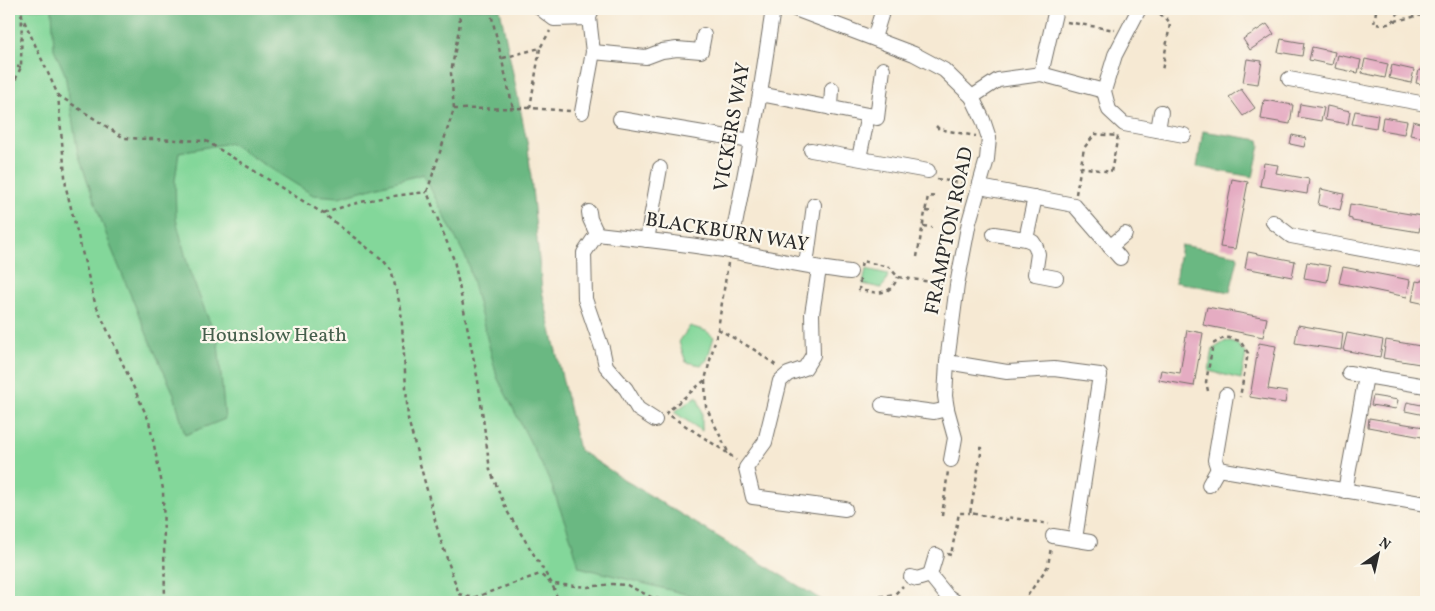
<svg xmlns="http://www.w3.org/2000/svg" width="1435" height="611" font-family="Vollkorn,serif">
<rect width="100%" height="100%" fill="#fbf7ec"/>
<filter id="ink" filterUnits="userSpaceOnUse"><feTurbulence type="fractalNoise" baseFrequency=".02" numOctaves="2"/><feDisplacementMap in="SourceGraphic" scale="10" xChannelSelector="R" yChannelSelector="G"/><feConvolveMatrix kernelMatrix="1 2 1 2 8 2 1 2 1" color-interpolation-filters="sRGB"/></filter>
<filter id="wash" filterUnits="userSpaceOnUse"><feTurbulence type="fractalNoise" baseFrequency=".0096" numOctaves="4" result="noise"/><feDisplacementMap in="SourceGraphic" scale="20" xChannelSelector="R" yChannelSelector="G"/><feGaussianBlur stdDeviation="1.12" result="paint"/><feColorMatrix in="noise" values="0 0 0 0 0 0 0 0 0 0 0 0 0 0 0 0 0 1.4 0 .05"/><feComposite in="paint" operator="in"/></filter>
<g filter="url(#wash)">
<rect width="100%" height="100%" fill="#f6e9d3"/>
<g fill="#83d79a" stroke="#578162">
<polygon points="9,9 492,9 539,312 574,453 802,602 9,602"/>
<polygon points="866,269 888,274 886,282 881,288 863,284"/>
<polygon points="690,326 706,331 714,337 707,360 701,365 686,362 679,342"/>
<polygon points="1226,341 1237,344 1246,354 1241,379 1209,371 1213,349"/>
<polygon points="697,396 702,411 702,431 674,412"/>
</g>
<g fill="#6ab882" stroke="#4a7256">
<polygon points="52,9 416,9 419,13 425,9 500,9 528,147 542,291 579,450 628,482 825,602 717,602 579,567 571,539 550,481 497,377 467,260 423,174 339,197 313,195 230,143 179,152 175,180 176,219 189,270 218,343 225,419 185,435 174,394 148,337 110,245 78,154 65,74 54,49"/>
<polygon points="1203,131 1259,140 1260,145 1253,177 1197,167"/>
<polygon points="1181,245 1237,255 1238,259 1230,292 1175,282"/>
</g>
<g id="blocks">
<g fill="#e5acc2">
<polygon points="1267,24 1274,34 1250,50 1243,39"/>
<polygon points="1281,39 1304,43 1302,56 1278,52"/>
<polygon points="1312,47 1335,52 1332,65 1309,60"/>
<polygon points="1338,55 1361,60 1358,73 1335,68"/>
<polygon points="1247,59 1262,61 1258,84 1243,82"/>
<polygon points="1365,59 1388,64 1385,78 1362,73"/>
<polygon points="1392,65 1414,70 1411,83 1389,78"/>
<polygon points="1419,70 1426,71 1426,85 1416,83"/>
<polygon points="1241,89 1255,108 1243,116 1229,97"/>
<polygon points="1264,100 1293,105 1290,124 1261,119"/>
<polygon points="1300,104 1324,108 1321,121 1298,117"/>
<polygon points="1327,106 1350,111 1348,124 1325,120"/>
<polygon points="1355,111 1378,115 1376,128 1352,124"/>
<polygon points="1383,117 1407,121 1404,134 1381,130"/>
<polygon points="1413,121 1426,125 1426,138 1410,135"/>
<polygon points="1292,135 1306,138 1304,147 1290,144"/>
<polygon points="1264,163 1278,165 1276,173 1309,179 1307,194 1260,186"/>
<polygon points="1232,179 1248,182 1235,249 1220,247"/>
<polygon points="1321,189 1344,194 1340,210 1318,205"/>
<polygon points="1350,204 1422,216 1419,232 1352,221 1352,219 1348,218"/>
<polygon points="1248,252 1295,261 1292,277 1245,268"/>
<polygon points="1307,262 1330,266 1327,282 1304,278"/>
<polygon points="1343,267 1410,280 1407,297 1339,283"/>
<polygon points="1421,280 1426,281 1426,304 1412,301 1416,281 1421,282"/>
<polygon points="1207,307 1267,318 1263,337 1203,325"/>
<polygon points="1298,325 1343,333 1341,350 1295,343"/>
<polygon points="1187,330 1203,333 1194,386 1159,380 1161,370 1180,373"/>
<polygon points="1347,333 1383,340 1380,357 1343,350"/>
<polygon points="1386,340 1426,347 1426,365 1383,358"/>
<polygon points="1259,343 1276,346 1268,389 1287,392 1285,403 1250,397"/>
<polygon points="1373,396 1398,400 1396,409 1371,405"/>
<polygon points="1407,402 1426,406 1425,415 1405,411"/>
<polygon points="1369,418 1424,427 1422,437 1368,427"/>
</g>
</g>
</g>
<g filter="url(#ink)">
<use href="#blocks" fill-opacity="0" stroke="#726e66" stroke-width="1"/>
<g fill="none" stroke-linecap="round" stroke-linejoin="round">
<defs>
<g id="minor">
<polyline points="541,9 554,19 589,18"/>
<polyline points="795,9 914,54 944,70 972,97 983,120 989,138 987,159 969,222 957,285 947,362 945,396 947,409 955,438 951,460"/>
<polyline points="1139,9 1115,55 1104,91 1109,110 1124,124 1184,135"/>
<polyline points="874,38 883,9"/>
<polyline points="593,52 646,57 662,51 677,49 701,51 704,35"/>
<polyline points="1041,74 1056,9"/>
<polyline points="1289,79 1426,104"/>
<polyline points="760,94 868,115 877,118 883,69"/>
<polyline points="972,97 998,80 1041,74 1104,91"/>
<polyline points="831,108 832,89"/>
<polyline points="582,112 593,52 589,18 592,9"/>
<polyline points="620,119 751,141"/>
<polyline points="1158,130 1161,112"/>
<polyline points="811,150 928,171"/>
<polyline points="859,158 868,115"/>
<polyline points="980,187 1074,205 1120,258"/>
<path d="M589 212 590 219 597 234C641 239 686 244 730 251 770 258 810 268 850 272"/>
<polyline points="1273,222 1291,236 1426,261"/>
<polyline points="597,234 584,253 585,299 602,348 606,366 626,389 638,409 655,420"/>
<polyline points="994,234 1026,239 1033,242 1036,247 1038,254 1035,274 1056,278"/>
<polyline points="1026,239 1035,197"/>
<polyline points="647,240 660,168"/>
<polyline points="1110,247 1125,234"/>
<polyline points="730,251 760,94 773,9"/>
<polyline points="806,265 814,205"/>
<polyline points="819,269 812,314 813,355 805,368 788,374 780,381 765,442 746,468 753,497 845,509"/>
<polyline points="947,362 1007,372 1054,369 1100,375 1075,539"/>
<polyline points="1349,373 1366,376"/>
<polyline points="1226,395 1215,460 1218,469 1426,504"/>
<polyline points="882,405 934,412 947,409"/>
<polyline points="1209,485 1218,469"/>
<polyline points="1345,491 1366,376 1426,386"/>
<polyline points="1053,536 1090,542"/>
<polyline points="936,555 930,575 947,596 956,602"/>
<polyline points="911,577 917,579 930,575"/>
</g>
</defs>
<use href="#minor" stroke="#726e66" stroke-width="16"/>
<g stroke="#726e66" stroke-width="2.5" stroke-dasharray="4 4" stroke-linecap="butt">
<polyline points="459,9 460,23 451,73 454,109 427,192 454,260 478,381 490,470 507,511 552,584 588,587 612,584 627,585 653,598 674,602"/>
<polyline points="490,9 513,108"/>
<polyline points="1153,9 1167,19 1170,24 1162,71"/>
<path d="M1376 11 1374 24C1389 26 1395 24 1399 9"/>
<polyline points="21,14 58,95 66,188 95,303 149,421 163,489 165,602"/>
<polyline points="1395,21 1426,14"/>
<polyline points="1067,22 1115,30"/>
<polyline points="503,58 540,48 550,31"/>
<polyline points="9,66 21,67"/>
<polyline points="9,94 21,67 22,9"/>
<polyline points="58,95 124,138 206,141 324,214 383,260 391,270 401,309 408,419 439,535 459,594 473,598 540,574 552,584 559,602"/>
<polyline points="530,108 540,48"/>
<polyline points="454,109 530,108 570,111"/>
<polyline points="936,126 939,129 976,136"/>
<polyline points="937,179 966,184"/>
<polyline points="1076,194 1084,148 1095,134 1118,136 1111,172 1081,167"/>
<polyline points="926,211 934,212"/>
<path d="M324 214C356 200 392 196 427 192"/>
<polyline points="923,226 932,227"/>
<polyline points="917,257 928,196 938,197"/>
<polyline points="728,263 718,329 705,380 666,413 729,454"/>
<polyline points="861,267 862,261 889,267 898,277 945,284"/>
<path d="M860 279 859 290C877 293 890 297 898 277"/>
<polyline points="718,329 758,352 778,367"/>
<polyline points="705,380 706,407 729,454 736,460"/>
<polyline points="1208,391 1206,382 1213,344 1225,337 1240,341 1248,353 1240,397"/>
<polyline points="979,448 982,448 970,513 1007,520 1007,517 1049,524"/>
<polyline points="942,516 948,471"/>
<polyline points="947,554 951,555 959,513 970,513"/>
<polyline points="857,602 860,600 895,594 903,586"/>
<polyline points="1023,602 1048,566 1051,547"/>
</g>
<use href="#minor" stroke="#fff" stroke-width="14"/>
</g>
</g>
<g text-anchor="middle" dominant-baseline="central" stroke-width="4.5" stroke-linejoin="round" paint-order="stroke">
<g font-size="20" fill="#2b2b2b" stroke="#fbf7ec">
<text transform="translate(733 127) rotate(-80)">VICKERS WAY</text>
<text transform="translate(950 231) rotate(-78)">FRAMPTON ROAD</text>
<text transform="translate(727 233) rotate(9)">BLACKBURN WAY</text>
</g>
<g font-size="20" fill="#455f4c" stroke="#fbf7ec">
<text x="274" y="336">Hounslow Heath</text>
</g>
</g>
<rect width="1435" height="611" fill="none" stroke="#fbf7ec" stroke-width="30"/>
<g transform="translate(1378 554) rotate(34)" stroke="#fbf7ec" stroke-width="4" paint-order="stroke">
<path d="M0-4L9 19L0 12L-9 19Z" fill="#2b2b2b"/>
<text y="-8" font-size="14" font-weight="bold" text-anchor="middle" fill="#2b2b2b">N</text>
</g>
</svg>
